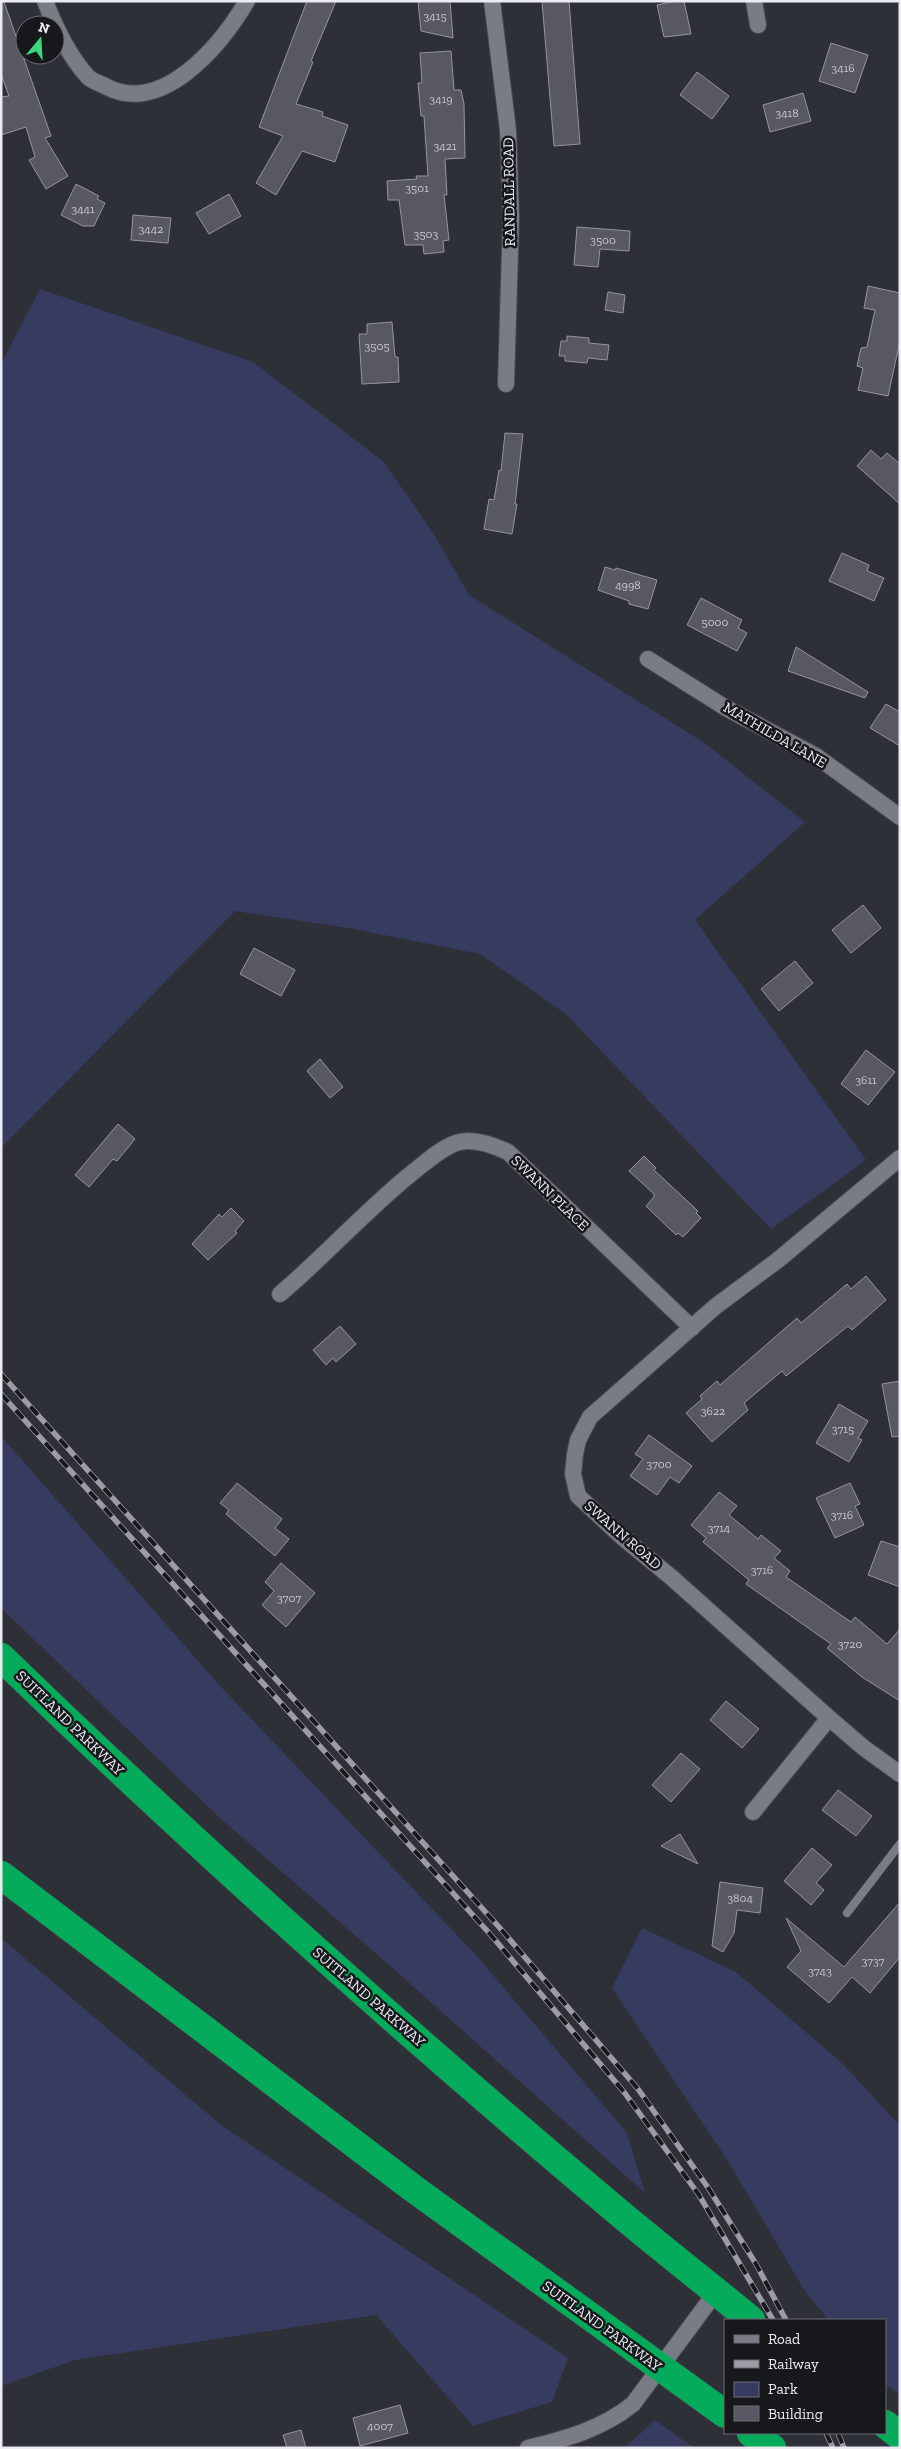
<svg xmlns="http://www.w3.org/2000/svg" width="901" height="2449" font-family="'Zilla Slab',serif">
<rect width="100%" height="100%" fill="#2e3038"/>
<g fill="#373b5f">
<polygon points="40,289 253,362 384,462 435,536 469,595 703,742 805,822 695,920 866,1160 771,1229 566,1014 480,954 354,929 235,911 1,1148 1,364"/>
<polygon points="1,1436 221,1687 476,1955 627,2133 645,2193 388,1964 220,1818 1,1608"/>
<polygon points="642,1928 736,1972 844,2065 900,2126 900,2394 885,2384 885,2320 829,2320 806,2293 728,2161 612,1988"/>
<polygon points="1,1938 221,2125 568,2358 552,2402 473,2426 376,2315 75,2360 1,2386"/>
<polygon points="655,2420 694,2448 623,2448 628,2445"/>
</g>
<g fill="#575862" stroke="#9495a0">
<polygon points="307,1 336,1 311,61 313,62 296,104 323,112 322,116 348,125 335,162 302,151 276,195 256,183 283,136 259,127"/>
<polygon points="418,1 450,1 453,38 421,31"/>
<polygon points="542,1 569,1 580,144 554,146"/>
<polygon points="676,1 684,1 691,34 664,37 657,5"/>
<polygon points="1,2 4,2 43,113 51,136 45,138 68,176 46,189 29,160 35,157 26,127 1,135 1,97 9,96 1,74"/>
<polygon points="831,43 868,55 855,93 819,81"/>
<polygon points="451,51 454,90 461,90 464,104 465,158 445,159 447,195 444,195 449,240 443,241 444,252 424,254 423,245 405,245 399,200 388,200 387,181 417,179 416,176 428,176 424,116 421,116 418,83 422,83 420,53"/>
<polygon points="697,72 729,96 712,119 680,95"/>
<polygon points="803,93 811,121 770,132 763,105"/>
<polygon points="76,184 99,196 97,199 105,203 94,226 83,226 61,215"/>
<polygon points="229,194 241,216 209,234 196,213"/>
<polygon points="133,215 171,218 168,243 131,240"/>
<polygon points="577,227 630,231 629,251 600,249 598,267 574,265"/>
<polygon points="868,286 900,293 900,341 888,396 858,390 863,368 857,366 861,348 867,347 875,310 864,308"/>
<polygon points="608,292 625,295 623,313 605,310"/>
<polygon points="392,322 395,357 398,357 399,382 362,384 359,334 367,334 367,324"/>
<polygon points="567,336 589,338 589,343 609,345 607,360 588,358 587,363 565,361 565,356 559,356 561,341 567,341"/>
<polygon points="505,433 523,434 515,504 517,504 512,534 484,529 489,499 494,500 499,470 501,471"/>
<polygon points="871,450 881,459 887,453 900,464 900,504 857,466"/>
<polygon points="842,553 869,565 867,571 884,578 874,601 829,581"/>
<polygon points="605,567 615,570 616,568 657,580 648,609 629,604 629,601 598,590"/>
<polygon points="701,598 742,620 738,628 747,633 737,651 687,625"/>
<polygon points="796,647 868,692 865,698 788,671"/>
<polygon points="886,704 900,712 900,746 870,728"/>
<polygon points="863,905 881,928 851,953 832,930"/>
<polygon points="254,948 295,970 281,996 240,974"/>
<polygon points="795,961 813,983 779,1011 761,989"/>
<polygon points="866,1050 895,1072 868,1105 841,1084"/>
<polygon points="320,1059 343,1087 330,1098 307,1071"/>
<polygon points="118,1124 135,1139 117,1161 113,1159 89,1187 75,1175"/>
<polygon points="644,1156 656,1168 654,1170 698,1211 696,1213 701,1218 683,1237 678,1233 676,1235 646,1206 654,1197 654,1194 629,1171"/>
<polygon points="231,1208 244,1221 235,1231 237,1233 208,1260 192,1244 219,1214 222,1217"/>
<polygon points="866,1276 886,1300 852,1330 848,1326 786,1376 782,1371 744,1403 748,1410 712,1442 686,1413 702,1399 700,1396 717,1381 720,1385 797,1318 801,1323 847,1284 851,1289"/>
<polygon points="340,1326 356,1344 336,1362 333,1358 326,1365 313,1350"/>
<polygon points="900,1381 900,1436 892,1437 882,1384"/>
<polygon points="839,1404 868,1421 858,1438 862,1440 849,1462 816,1443"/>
<polygon points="649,1435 692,1466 679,1483 670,1477 657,1495 630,1476 643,1459 635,1454"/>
<polygon points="237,1483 282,1519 275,1528 289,1539 275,1556 226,1514 229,1510 220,1503"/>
<polygon points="850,1483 860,1504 855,1506 864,1525 835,1538 816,1498"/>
<polygon points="719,1492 737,1506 729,1515 758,1539 761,1535 781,1551 774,1558 790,1571 786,1577 851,1622 855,1617 887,1644 900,1629 900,1701 862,1677 827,1648 831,1644 746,1584 749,1580 703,1542 706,1538 691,1525"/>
<polygon points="881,1541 900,1547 900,1587 868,1575"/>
<polygon points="281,1563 315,1593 286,1627 262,1605 274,1591 265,1582"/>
<polygon points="726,1701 759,1729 742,1748 710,1720"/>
<polygon points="681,1753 700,1769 671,1802 652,1785"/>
<polygon points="838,1790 872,1816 856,1836 822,1810"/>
<polygon points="680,1834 698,1864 661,1846"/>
<polygon points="812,1848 832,1865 816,1883 824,1890 811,1905 784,1881"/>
<polygon points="720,1882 763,1888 760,1913 737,1910 734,1933 723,1952 712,1946"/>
<polygon points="900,1902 900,1957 870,1993 852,1977 829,2003 787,1967 801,1951 786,1918 844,1967"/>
<polygon points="400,2405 408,2433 360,2446 353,2418"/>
<polygon points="301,2430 306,2448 287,2448 283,2435"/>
</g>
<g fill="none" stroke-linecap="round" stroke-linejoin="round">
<defs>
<polyline id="lane" points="847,1913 900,1844"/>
<g id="street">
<path d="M45 1C55 27 69 56 88 77 92 81 99 83 105 86 162 117 221 45 247 1"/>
<polyline points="492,1 508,130 511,217 506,384"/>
<polyline points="754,1 758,25"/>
<polyline points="648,659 726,708 816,756 900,817"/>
<polyline points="900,1158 778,1260 716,1306 590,1417 578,1440 575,1454 573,1474 578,1496 621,1536 671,1577 829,1718 864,1748 900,1774"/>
<path d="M280 1294C326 1255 366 1210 412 1173 426 1162 440 1149 456 1143 472 1137 493 1145 508 1152L692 1328"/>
<polyline points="753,1812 829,1718"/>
<path d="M528 2448C566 2439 602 2429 633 2404L716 2292"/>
</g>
<g id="highway">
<path d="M1 1657C198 1848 402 2030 611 2206 657 2245 705 2282 751 2320"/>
<polyline points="1,1875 414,2189 725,2414"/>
<polyline points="885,2424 900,2436"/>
<polyline points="751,2433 772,2448"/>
</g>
</defs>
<use href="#lane" stroke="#494b52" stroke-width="9"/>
<use href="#street" stroke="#494b52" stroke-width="18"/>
<use href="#highway" stroke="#494b52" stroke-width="29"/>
<use href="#lane" stroke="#7a7c85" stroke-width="8"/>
<use href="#street" stroke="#7a7c85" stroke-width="16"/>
<use href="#highway" stroke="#03ab5b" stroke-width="28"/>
<defs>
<g id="rail">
<polyline points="1,1374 499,1927 638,2089 709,2189 756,2264 786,2320"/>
<polyline points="1,1394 490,1934 624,2092 699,2195 773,2320"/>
<polyline points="826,2433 833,2448"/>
<polyline points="838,2433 844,2448"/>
</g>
</defs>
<use href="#rail" stroke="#9c9da4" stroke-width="5.5"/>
<use href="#rail" stroke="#17181c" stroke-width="4" stroke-dasharray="11" stroke-linecap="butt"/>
</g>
<g text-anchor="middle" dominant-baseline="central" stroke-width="5" stroke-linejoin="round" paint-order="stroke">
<g font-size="12" fill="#c6c7ce">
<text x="435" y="16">3415</text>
<text x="843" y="68">3416</text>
<text x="441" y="99">3419</text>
<text x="787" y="113">3418</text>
<text x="445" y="146">3421</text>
<text x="417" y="188">3501</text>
<text x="83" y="209">3441</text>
<text x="151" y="229">3442</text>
<text x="426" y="234">3503</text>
<text x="603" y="240">3500</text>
<text x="377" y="346">3505</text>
<text x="628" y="585">4998</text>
<text x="715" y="622">5000</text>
<text x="866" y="1080">3611</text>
<text x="713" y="1411">3622</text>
<text x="843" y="1429">3715</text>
<text x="659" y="1464">3700</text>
<text x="842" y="1515">3716</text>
<text x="719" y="1528">3714</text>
<text x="762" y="1570">3716</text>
<text x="289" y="1598">3707</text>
<text x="850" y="1644">3720</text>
<text x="740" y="1898">3804</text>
<text x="873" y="1961">3737</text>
<text x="820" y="1971">3743</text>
<text x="380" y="2426">4007</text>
</g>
<g font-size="15" fill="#ebecf2" stroke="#17181c">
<text transform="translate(509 192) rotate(-91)">RANDALL ROAD</text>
<text transform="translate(775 735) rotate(30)">MATHILDA LANE</text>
<text transform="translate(550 1193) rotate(44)">SWANN PLACE</text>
<text transform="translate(623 1535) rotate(41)">SWANN ROAD</text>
<text transform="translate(70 1723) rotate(44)">SUITLAND PARKWAY</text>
<text transform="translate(369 1997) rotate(41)">SUITLAND PARKWAY</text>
<text transform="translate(602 2326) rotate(36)">SUITLAND PARKWAY</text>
</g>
</g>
<rect width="901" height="2449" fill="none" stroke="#ebecf2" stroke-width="5"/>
<rect x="724" y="2319" width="162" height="115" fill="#17181c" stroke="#6c6d72"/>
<rect x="734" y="2335" width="25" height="8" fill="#7a7c85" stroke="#6c6d72"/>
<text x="768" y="2344" font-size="15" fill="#ebecf2">Road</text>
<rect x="734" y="2360" width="25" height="8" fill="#9c9da4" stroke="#6c6d72"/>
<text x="768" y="2369" font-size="15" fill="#ebecf2">Railway</text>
<rect x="734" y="2382" width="25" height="15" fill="#373b5f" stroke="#6c6d72"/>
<text x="768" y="2394" font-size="15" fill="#ebecf2">Park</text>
<rect x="734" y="2406" width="25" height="15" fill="#575862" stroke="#6c6d72"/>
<text x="768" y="2419" font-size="15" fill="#ebecf2">Building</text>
<g transform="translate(40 40) rotate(18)"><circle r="24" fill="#17181c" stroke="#6c6d72"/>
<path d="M0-4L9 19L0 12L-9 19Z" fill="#3dd77e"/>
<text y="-8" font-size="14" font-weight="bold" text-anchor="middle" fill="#ebecf2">N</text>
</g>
</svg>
